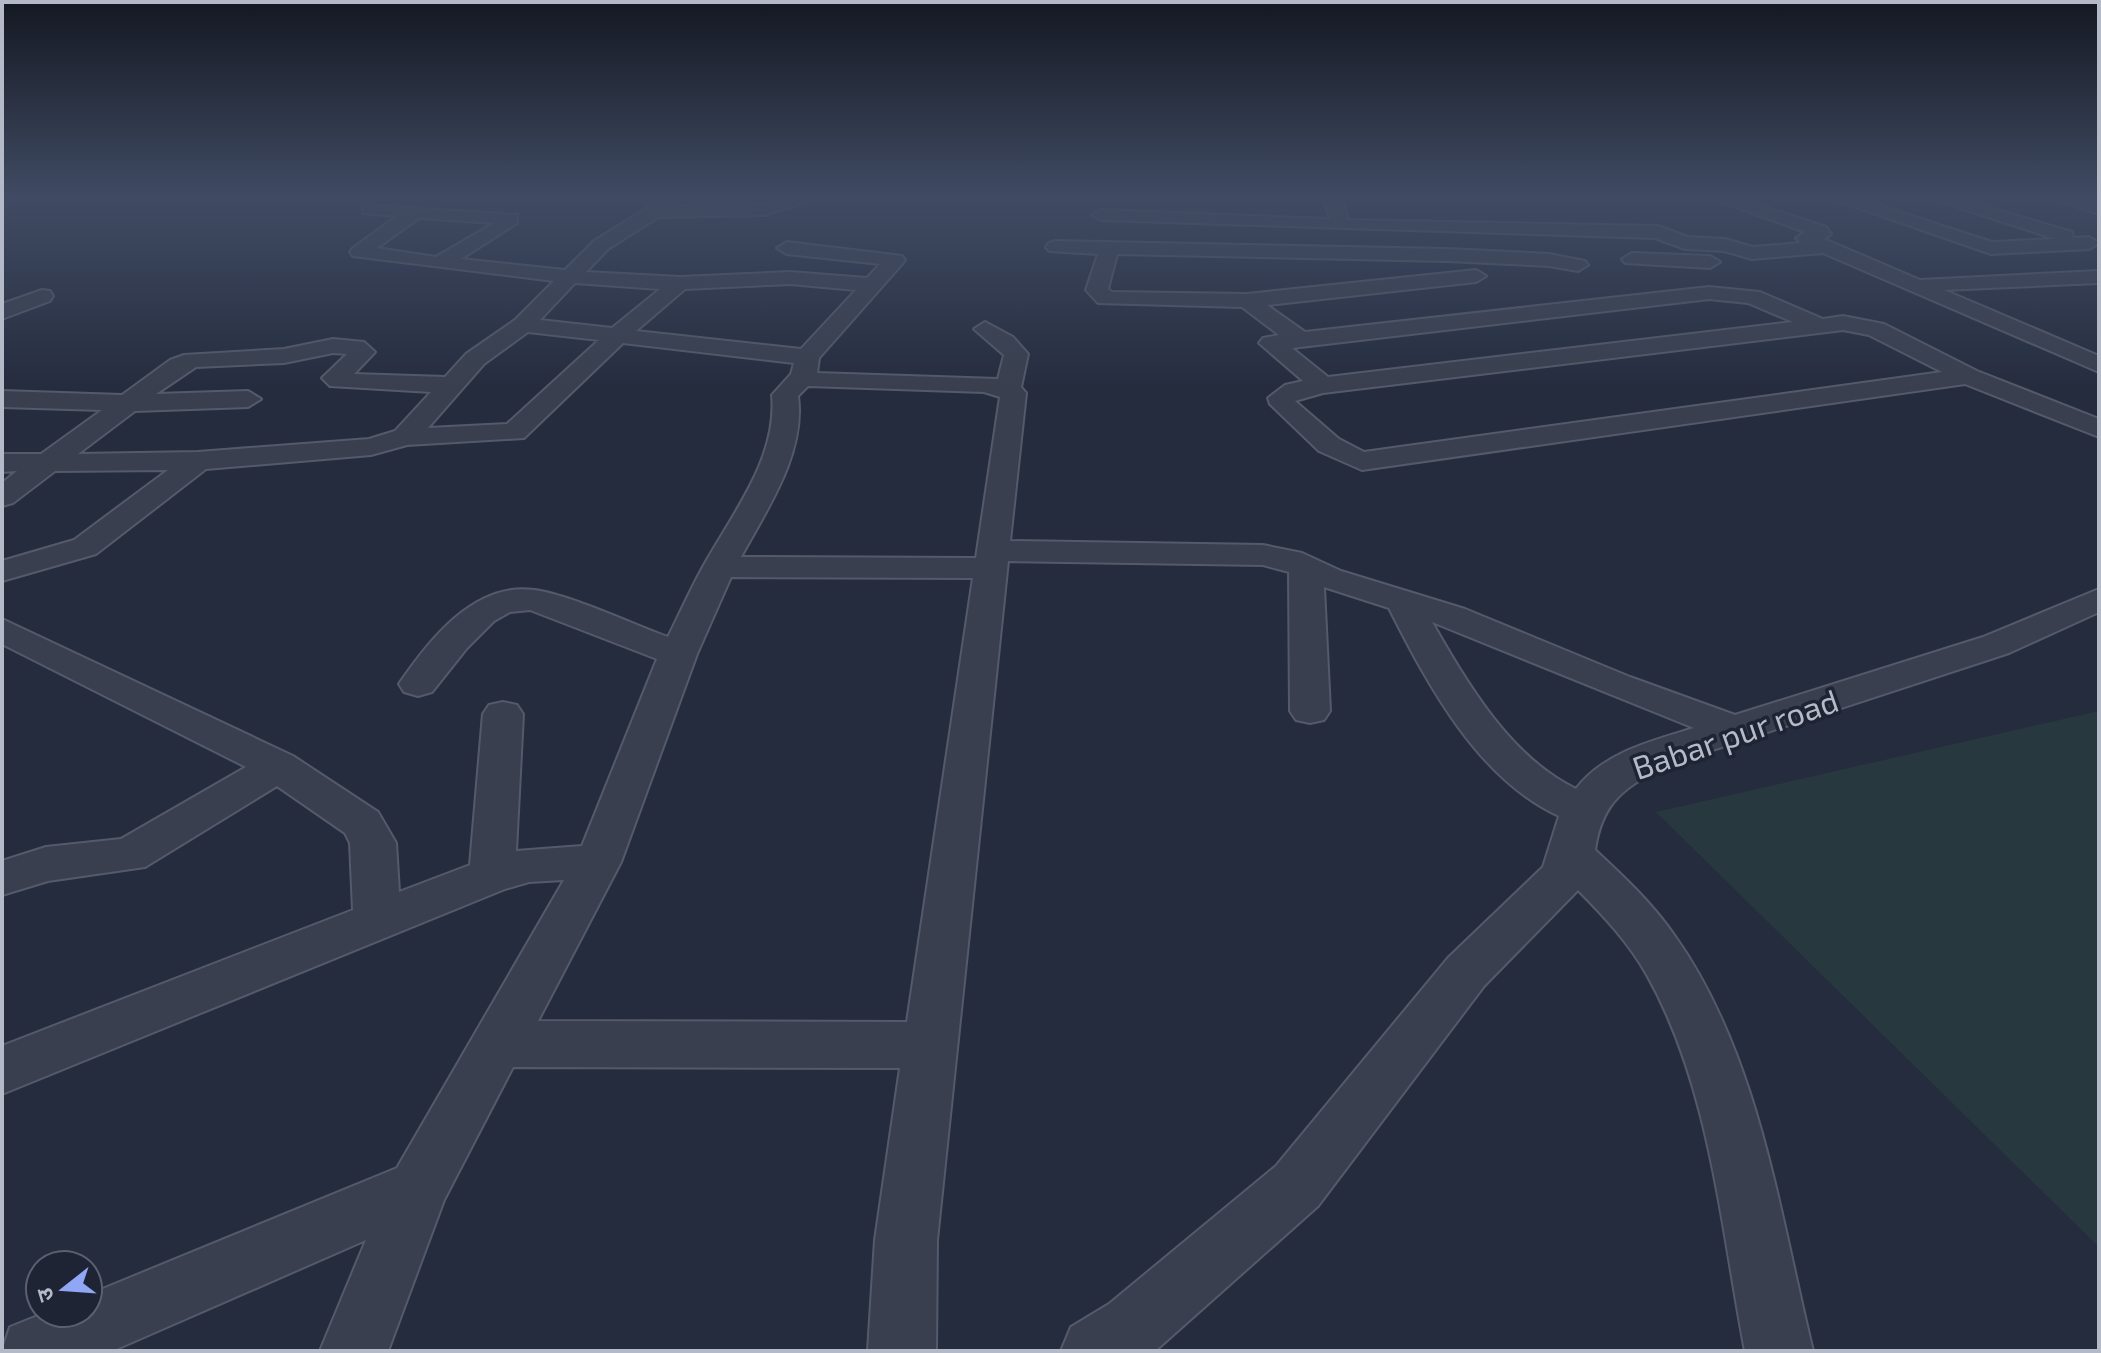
<svg xmlns="http://www.w3.org/2000/svg" width="2101" height="1353" font-family="'Exo 2','Noto Sans Devanagari',sans-serif">
<rect width="100%" height="100%" fill="#252c3e"/>
<polygon fill="#27393f" points="2099,711 2099,1247 1656,812"/>
<g fill="none" stroke-linecap="round" stroke-linejoin="round">
<defs>
<g id="minor">
<path d="M662 199H683L674 206 765 205 787 199 808 201 765 215 658 217 608 249 586 272 680 277 790 272 867 278 880 264 787 254 777 248 787 242 902 256 905 260 902 264 819 358 817 373 998 379 1004 355 974 329 985 322 1013 337 1028 354 1021 387 1026 393 1010 541 1263 545 1302 553 1341 571 1465 609 1630 677 1735 715 1983 637 2099 589V612L2009 653 1667 765C1625 787 1602 801 1595 850 1623 876 1652 903 1674 935 1759 1054 1779 1212 1813 1351H1745C1721 1227 1710 1087 1647 975 1629 943 1604 916 1578 890L1484 986 1318 1206 1155 1351H1061L1071 1327 1109 1304 1276 1166 1448 958 1543 867 1559 816C1478 779 1428 685 1389 608L1324 587 1330 711 1324 720 1310 723 1296 720 1290 711 1289 572 1263 565 1008 561 937 1240 936 1351H868L875 1240 900 1068 513 1067 444 1200 388 1351H320L366 1240 112 1351H2L10 1327 45 1313H88V1295L397 1168 564 880 529 882 505 889 2 1094V1046L353 910 350 843 345 833 277 786 145 867 48 881 2 895V861L46 847 121 839 246 767 2 644V619L293 756 378 812 396 843 399 892 470 865 483 714 489 705 503 702 517 705 523 714 516 851 582 846 657 659 530 610 510 612 494 621 467 648 432 692 418 696 404 692 399 684C429 640 474 582 534 590 568 594 632 624 668 637 680 613 691 588 704 565 733 513 778 457 772 395L791 374 794 363 623 343 524 438 407 445 371 455 206 469 96 554 2 581V561L74 540 168 470 55 471 13 503 2 506V483L17 471 2 472V454H41L102 410 2 407V391L122 395 170 360 184 355 284 349 333 339 364 342 375 352 354 374 445 377 466 354 515 320 554 281 353 256 350 252 353 248 397 216 363 213V205L517 215V223L461 259 565 270 594 241ZM419 218 494 223 436 257 377 248ZM575 283 660 289 612 328 540 320ZM790 284 856 290 801 349 636 331 685 289ZM528 332 599 340 507 424 428 428 484 364ZM333 353 347 354 322 378 330 386 431 392 395 431 369 439 198 452 78 454 135 411 248 407 261 399 248 391 156 394 196 367 284 363ZM808 386 984 392 1000 397 976 558 741 557C767 509 806 453 798 396ZM731 577 973 578 907 1022 538 1021 621 862 697 654ZM1432 622 1694 728C1652 741 1604 752 1576 789 1510 757 1467 683 1432 622Z"/>
<polygon points="1324,199 1342,199 1348,220 1658,226 1688,237 1725,239 1753,247 1801,243 1796,238 1805,232 1714,199 1740,199 1826,227 1831,234 1824,239 1920,280 2099,271 2099,283 1944,290 2099,356 2099,372 1823,253 1752,259 1724,251 1685,249 1655,238 1101,220 1092,215 1101,210 1330,219"/>
<polygon points="1833,199 1859,199 1992,242 2055,239 1933,199 1960,199 2072,232 2073,238 2089,237 2099,243 2089,249 1991,254"/>
<polygon points="2055,199 2083,199 2099,203 2099,214"/>
<path d="M1056 241 1447 249 1549 254 1585 261 1588 265 1578 271 1549 266 1447 261 1117 254 1108 289 1112 292 1247 294 1476 270 1486 276 1476 282 1267 305 1305 332 1709 287 1760 292 1823 319 1843 316 1884 324 1977 371 2099 419V437L1965 384 1362 470 1319 451 1270 404 1268 398 1285 385 1303 381 1259 343 1263 338 1279 335 1242 307 1098 303 1086 290 1098 254 1049 251 1046 247 1049 243ZM1709 299 1748 303 1793 322 1328 377 1292 348ZM1843 330 1869 335 1942 372 1364 452 1339 439 1295 401 1323 393Z"/>
<polygon points="1632,253 1710,256 1720,262 1710,268 1625,263 1622,259"/>
<polygon points="42,290 50,291 53,296 50,301 2,319 2,304"/>
</g>
</defs>
<use href="#minor" stroke="#545a69" stroke-width="4"/>
<use href="#minor" fill="#393f4e" fill-rule="evenodd"/>
</g>
<linearGradient id="sky" x2="0" y2="1"><stop stop-color="#141822"/><stop offset="0.51" stop-color="#404b63"/><stop offset="1" stop-color="#404b63" stop-opacity="0"/></linearGradient>
<rect width="2101" height="388" fill="url(#sky)"/>
<g text-anchor="middle" dominant-baseline="central" stroke-width="7" stroke-linejoin="round" paint-order="stroke">
<g font-size="32" fill="#b5bac9" stroke="#1e2433">
<text transform="translate(1735 733) rotate(-19)">Babar pur road</text>
</g>
</g>
<rect width="2101" height="1353" fill="none" stroke="#b5bac9" stroke-width="8"/>
<g transform="translate(64 1289) rotate(253)"><circle r="38" fill="#1e2433" stroke="#5a606f" stroke-width="2"/>
<path d="M0-6L14 30L0 20L-14 30Z" fill="#8fa7f4"/>
<text y="-12" font-size="22" font-weight="bold" text-anchor="middle" fill="#b5bac9">उ</text>
</g>
</svg>
